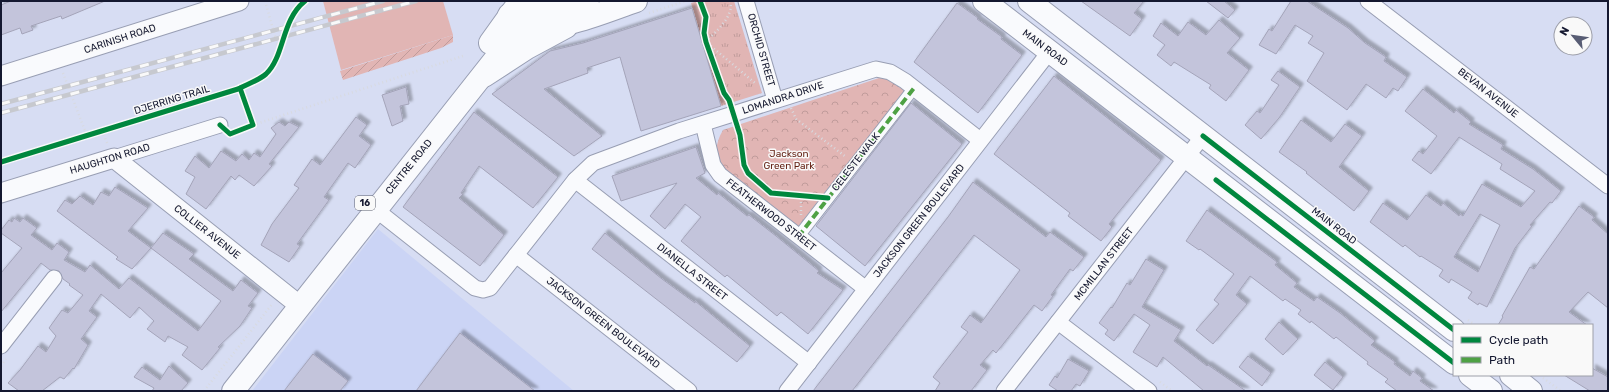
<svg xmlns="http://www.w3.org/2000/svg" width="1609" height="392" font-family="Rubik,sans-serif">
<defs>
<pattern id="grass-tufts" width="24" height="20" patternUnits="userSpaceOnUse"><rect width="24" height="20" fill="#e1b5b4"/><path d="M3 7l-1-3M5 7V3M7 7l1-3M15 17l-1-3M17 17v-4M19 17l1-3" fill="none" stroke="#c09b9b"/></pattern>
<pattern id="park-crowns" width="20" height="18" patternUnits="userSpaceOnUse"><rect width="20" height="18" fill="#e1b5b4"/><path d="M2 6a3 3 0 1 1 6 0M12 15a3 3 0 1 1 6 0" fill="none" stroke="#c09b9b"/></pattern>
<pattern id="garden-furrows" width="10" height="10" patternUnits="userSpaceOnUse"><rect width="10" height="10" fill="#e1b5b4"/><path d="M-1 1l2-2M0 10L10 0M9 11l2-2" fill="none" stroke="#c09b9b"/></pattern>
<filter id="shadow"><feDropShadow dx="3.5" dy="-3.5" stdDeviation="1" flood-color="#0004"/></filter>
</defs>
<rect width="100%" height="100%" fill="#d7ddf3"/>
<polygon fill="#cbd4f5" points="378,229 574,391 252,391"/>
<polygon fill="url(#grass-tufts)" points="698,1 734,1 762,93 721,106 691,3"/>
<path fill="url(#park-crowns)" d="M879 78 887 79 905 91 797 228 728 174C715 159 713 147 723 130Z"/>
<polygon fill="url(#garden-furrows)" points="453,35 453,42 441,48 343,80 340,71"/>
<polygon fill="#e1b5b4" points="323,1 443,1 453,35 341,70"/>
<g fill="#c3c4db" stroke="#a4a4b9" fill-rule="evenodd" filter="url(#shadow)">
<polygon points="11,1 105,1 62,19 61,16 31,26 33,30 22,34 20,28 1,35 1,5"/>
<polygon points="1081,1 1144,1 1134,13 1142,19 1130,36"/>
<polygon points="1206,1 1224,1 1235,10 1228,18"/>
<polygon points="1291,1 1307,1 1348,28 1365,43 1386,57 1384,61 1407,77 1398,91 1393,88 1386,98 1366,84 1347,110 1307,81 1324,53 1308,43 1313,36 1295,25 1276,54 1259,45 1269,29 1272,31"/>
<polygon points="957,3 978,18 977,19 1002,37 1001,39 1022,55 978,113 914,62"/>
<polygon points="692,8 721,106 641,131 620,57 587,68 588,73 544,89 602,136 574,156 492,94 550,51 583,43"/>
<polygon points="1219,20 1240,38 1227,53 1249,70 1226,101 1209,88 1211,85 1174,62 1171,66 1157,55 1165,45 1153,36 1161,23 1178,36 1188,22 1206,35"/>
<polygon points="1278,71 1300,87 1279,118 1261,139 1245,125 1257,111 1260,113 1279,85 1271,80"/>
<polygon points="1054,76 1161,160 1109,224 1112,227 1101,241 1068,216 1070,213 994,154"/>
<polygon points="406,87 409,104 400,106 403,121 392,126 382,95"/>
<path d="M1423 89 1454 113 1456 110 1471 122 1469 124 1503 145 1501 149 1533 169 1561 191 1552 203 1550 202 1530 225 1532 226 1515 248 1487 307 1479 303 1478 305 1468 298 1472 292 1451 279 1449 283 1439 276 1443 270 1421 256 1420 257 1405 245 1403 247 1370 222 1383 203 1407 220 1426 195 1441 206 1443 203 1459 216 1460 214 1463 216 1482 184 1521 207 1535 191 1500 169 1502 164 1459 137 1431 174 1412 160 1419 151 1423 154 1437 136 1405 111ZM1480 214 1500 225 1478 272 1454 257Z"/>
<polygon points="911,103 962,144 865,266 816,226"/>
<polygon points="474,112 558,177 533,208 479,166 461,193 463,194 459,198 504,235 480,266 403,207"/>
<polygon points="356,117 367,125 359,136 371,145 355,168 348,163 324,197 329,200 297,244 300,246 289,262 261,245 272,224 299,188 294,185 312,159 320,165"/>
<polygon points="1301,120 1331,142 1345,124 1362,136 1339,167 1369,191 1354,211 1306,173 1307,172 1279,152"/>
<polygon points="279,122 285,126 289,122 299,127 269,164 272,166 254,186 239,175 235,180 231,176 206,209 186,194 195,177 185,171 195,156 209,168 221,151 236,161 242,154 249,160 254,153 260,157 276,134 271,128"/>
<polygon points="696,147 705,173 696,178 717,195 718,193 747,216 749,215 776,236 819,271 817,273 843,290 808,334 781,312 777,316 727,275 725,277 681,241 701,217 685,204 665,229 650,216 677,183 621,201 612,176"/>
<polygon points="973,182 1046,237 1050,232 1084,257 1073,271 1070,269 1051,295 1053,296 1042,311 1034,305 996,353 993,350 980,365 987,370 971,391 935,391 940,383 933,377 968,332 961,327 970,315 981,323 1020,270 974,235 852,391 813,391 948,217"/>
<polygon points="115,187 148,208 128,231 151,248 132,269 116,259 118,257 57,211 65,200 72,204 80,196 93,205 101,192 109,196"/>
<polygon points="1579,206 1594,217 1592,220 1608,234 1608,308 1588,292 1569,312 1587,325 1498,325 1503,317 1502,316 1530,267 1534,269"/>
<polygon points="1207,210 1277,262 1275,265 1297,283 1294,287 1314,301 1317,297 1340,313 1375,341 1371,345 1395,362 1394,364 1410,376 1413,371 1422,378 1420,381 1434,391 1397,391 1385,382 1388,379 1367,364 1368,362 1336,337 1334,339 1311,321 1310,323 1298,314 1301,310 1285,299 1283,301 1250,276 1236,295 1247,304 1213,344 1196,330 1219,304 1214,300 1234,274 1200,249 1199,250 1186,241"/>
<polygon points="14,218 20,222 23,218 37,228 31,235 52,250 57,243 69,252 64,260 85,272 90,265 119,289 129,278 198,331 221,301 151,248 163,233 194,254 189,259 233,291 241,280 258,293 248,306 252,308 240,326 218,347 220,348 202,370 182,355 188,347 168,336 165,342 147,329 154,321 139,307 130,318 101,294 89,311 97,317 81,339 88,345 74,369 73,368 64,379 60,377 42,391 19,391 8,383 20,370 38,346 46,352 56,336 49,328 62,310 68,313 83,295 69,285 70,284 63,279 59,271 50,270 41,263 1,312 1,273 22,248 1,233 1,230 9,220 12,222"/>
<polygon points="605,233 662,279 695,303 695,301 750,346 737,362 592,249"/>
<polygon points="1146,259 1164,270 1142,307 1181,330 1174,341 1207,366 1208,365 1246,391 1204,391 1163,357 1157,367 1133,352 1150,325 1134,314 1114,341 1105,334 1108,330 1099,323 1111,307 1112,308 1127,283 1130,285"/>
<polygon points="1279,322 1298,339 1283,355 1265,339"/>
<polygon points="460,333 535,391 416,391"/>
<polygon points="313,354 348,381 340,391 284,391"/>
<polygon points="1248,356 1271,373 1262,386 1239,367"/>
<polygon points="1068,359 1089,371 1080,386 1076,384 1071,391 1058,391 1049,385 1055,376 1057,378"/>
<polygon points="1325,362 1343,377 1333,390 1314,375"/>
<polygon points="169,366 188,383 181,391 152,391 154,388 134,377 142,367 160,380"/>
<polygon points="1592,368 1608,377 1608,391 1590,391 1564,375 1592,375"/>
</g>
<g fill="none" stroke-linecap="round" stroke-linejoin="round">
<defs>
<polyline id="pedestrian" points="798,237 914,88"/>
<g id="minor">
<polyline points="746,1 775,100"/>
<polyline points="1368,1 1608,186"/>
<polyline points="703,124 713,165 720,175 866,289"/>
<polyline points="114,158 220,125"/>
<polyline points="575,180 809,363"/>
<polyline points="375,209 475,288 483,290 490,288 575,180 593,163 679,131 876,69 890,72 905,81 980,140"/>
<polyline points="516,255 689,391"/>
<polyline points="1058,322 1149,391"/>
<polyline points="1,346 54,278"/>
<polyline points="787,391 1050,51"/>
<polyline points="1004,391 1203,136"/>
</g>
<g id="tertiary">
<polyline points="1,76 239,1"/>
<polyline points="1,193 114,158 299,305"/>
</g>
<g id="secondary">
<polyline points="984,1 1454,363"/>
<polyline points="1029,1 1454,330"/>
<path d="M520 3C542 10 565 10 588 5"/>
<path d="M509 15C513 18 518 23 522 24 553 35 606 11 636 1"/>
<polyline points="484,76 527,48 566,27"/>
<polyline points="1470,375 1491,391"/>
<polyline points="1511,375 1531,391"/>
</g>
<g id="primary">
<polyline points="490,43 520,1"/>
<polyline points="233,391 541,1"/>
</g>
</defs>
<use href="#pedestrian" stroke="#989eb3" stroke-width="13"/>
<use href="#minor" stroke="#989eb3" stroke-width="17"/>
<use href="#tertiary" stroke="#989eb3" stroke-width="21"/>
<use href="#secondary" stroke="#989eb3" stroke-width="24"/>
<use href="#primary" stroke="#989eb3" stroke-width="24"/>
<g stroke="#d8dae0" stroke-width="2.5" stroke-dasharray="1 3" stroke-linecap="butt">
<polyline points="265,1 279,50"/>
<path d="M730 1C735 16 715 32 706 42L755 83"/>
<polyline points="649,13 686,1"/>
<polyline points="63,73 87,136"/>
<polyline points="791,108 796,119 846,157"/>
<polyline points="253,125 463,56"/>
<polyline points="102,131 108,145"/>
<polyline points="801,215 801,196"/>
<polyline points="1468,320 1475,325"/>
<polyline points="1,366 6,359"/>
<polyline points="1543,378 1561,391"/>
<polyline points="1160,382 1172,391"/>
<polyline points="204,391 273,303"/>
</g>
<use href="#pedestrian" stroke="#f9fafd" stroke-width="11"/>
<use href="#minor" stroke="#f9fafd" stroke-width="15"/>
<use href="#tertiary" stroke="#f9fafd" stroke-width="19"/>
<use href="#secondary" stroke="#f9fafd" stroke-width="22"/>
<use href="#primary" stroke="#f9fafd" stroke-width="22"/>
<defs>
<g id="rail">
<polyline points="1,104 383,1"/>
<polyline points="1,113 416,1"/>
</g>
</defs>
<use href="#rail" stroke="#c7c9cf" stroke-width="4.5"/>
<use href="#rail" stroke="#f9f9f9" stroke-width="3" stroke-dasharray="9" stroke-linecap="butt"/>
<polyline stroke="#4ea144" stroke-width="4" stroke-dasharray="8 4" stroke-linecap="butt" points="798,237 914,88"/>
<defs>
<g id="cycleway">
<polyline points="700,1 706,17 704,33 706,42 724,93 729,100 740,135 744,165 748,173 771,193 828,198"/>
<polyline points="220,125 230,134 253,125 240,88"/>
<polyline points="1203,136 1454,330"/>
<path d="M1 162 238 89C247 84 258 81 266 74 285 56 281 20 305 1"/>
<polyline points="1216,180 1454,363"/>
</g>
</defs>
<use href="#cycleway" stroke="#f9f9f9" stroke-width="8"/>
<use href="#cycleway" stroke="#00873e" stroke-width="5"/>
</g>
<g text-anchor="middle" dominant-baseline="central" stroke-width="3" stroke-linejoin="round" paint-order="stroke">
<rect fill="#f9f9f9" stroke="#595c6c" stroke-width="1" x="355" y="196" width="20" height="14" rx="3"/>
<g font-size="9" font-weight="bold" fill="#141830">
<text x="365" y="203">16</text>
</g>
<g font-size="10" fill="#141830" stroke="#f9f9f9">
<text transform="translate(120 39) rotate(-18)">CARINISH ROAD</text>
<text transform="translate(1045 48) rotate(37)">MAIN ROAD</text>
<text transform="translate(761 50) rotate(74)">ORCHID STREET</text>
<text transform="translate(1488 93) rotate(38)">BEVAN AVENUE</text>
<text transform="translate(783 98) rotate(-18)">LOMANDRA DRIVE</text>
<text transform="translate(172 100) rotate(-17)">DJERRING TRAIL</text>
<text transform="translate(110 159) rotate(-17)">HAUGHTON ROAD</text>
<text transform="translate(856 162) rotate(-52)">CELESTE WALK</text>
<text transform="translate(409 167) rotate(-51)">CENTRE ROAD</text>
<text transform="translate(771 215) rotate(38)">FEATHERWOOD STREET</text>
<text transform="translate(919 221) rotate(-52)">JACKSON GREEN BOULEVARD</text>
<text transform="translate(1334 226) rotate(38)">MAIN ROAD</text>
<text transform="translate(207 232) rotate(38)">COLLIER AVENUE</text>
<text transform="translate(1104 264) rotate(-52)">MCMILLAN STREET</text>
<text transform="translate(692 272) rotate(38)">DIANELLA STREET</text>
<text transform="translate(603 323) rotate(38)">JACKSON GREEN BOULEVARD</text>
</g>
<g font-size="10" fill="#621f11" stroke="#f9f9f9">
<text x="789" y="154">Jackson<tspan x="789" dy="12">Green Park</tspan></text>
</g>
</g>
<rect width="1609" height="392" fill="none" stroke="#141830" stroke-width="4"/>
<rect x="1453" y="324" width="140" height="52" fill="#f9f9f9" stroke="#9d9fa9"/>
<rect x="1461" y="337" width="20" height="6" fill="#00873e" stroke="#9d9fa9"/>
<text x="1489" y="344" font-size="12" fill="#141830">Cycle path</text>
<rect x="1461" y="357" width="20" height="6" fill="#4ea144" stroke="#9d9fa9"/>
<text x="1489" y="364" font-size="12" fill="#141830">Path</text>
<g transform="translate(1573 36) rotate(299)"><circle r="19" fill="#f9f9f9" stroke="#9d9fa9"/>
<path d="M0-3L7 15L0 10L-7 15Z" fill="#585d74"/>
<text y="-6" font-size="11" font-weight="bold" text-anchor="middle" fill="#141830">N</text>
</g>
</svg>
